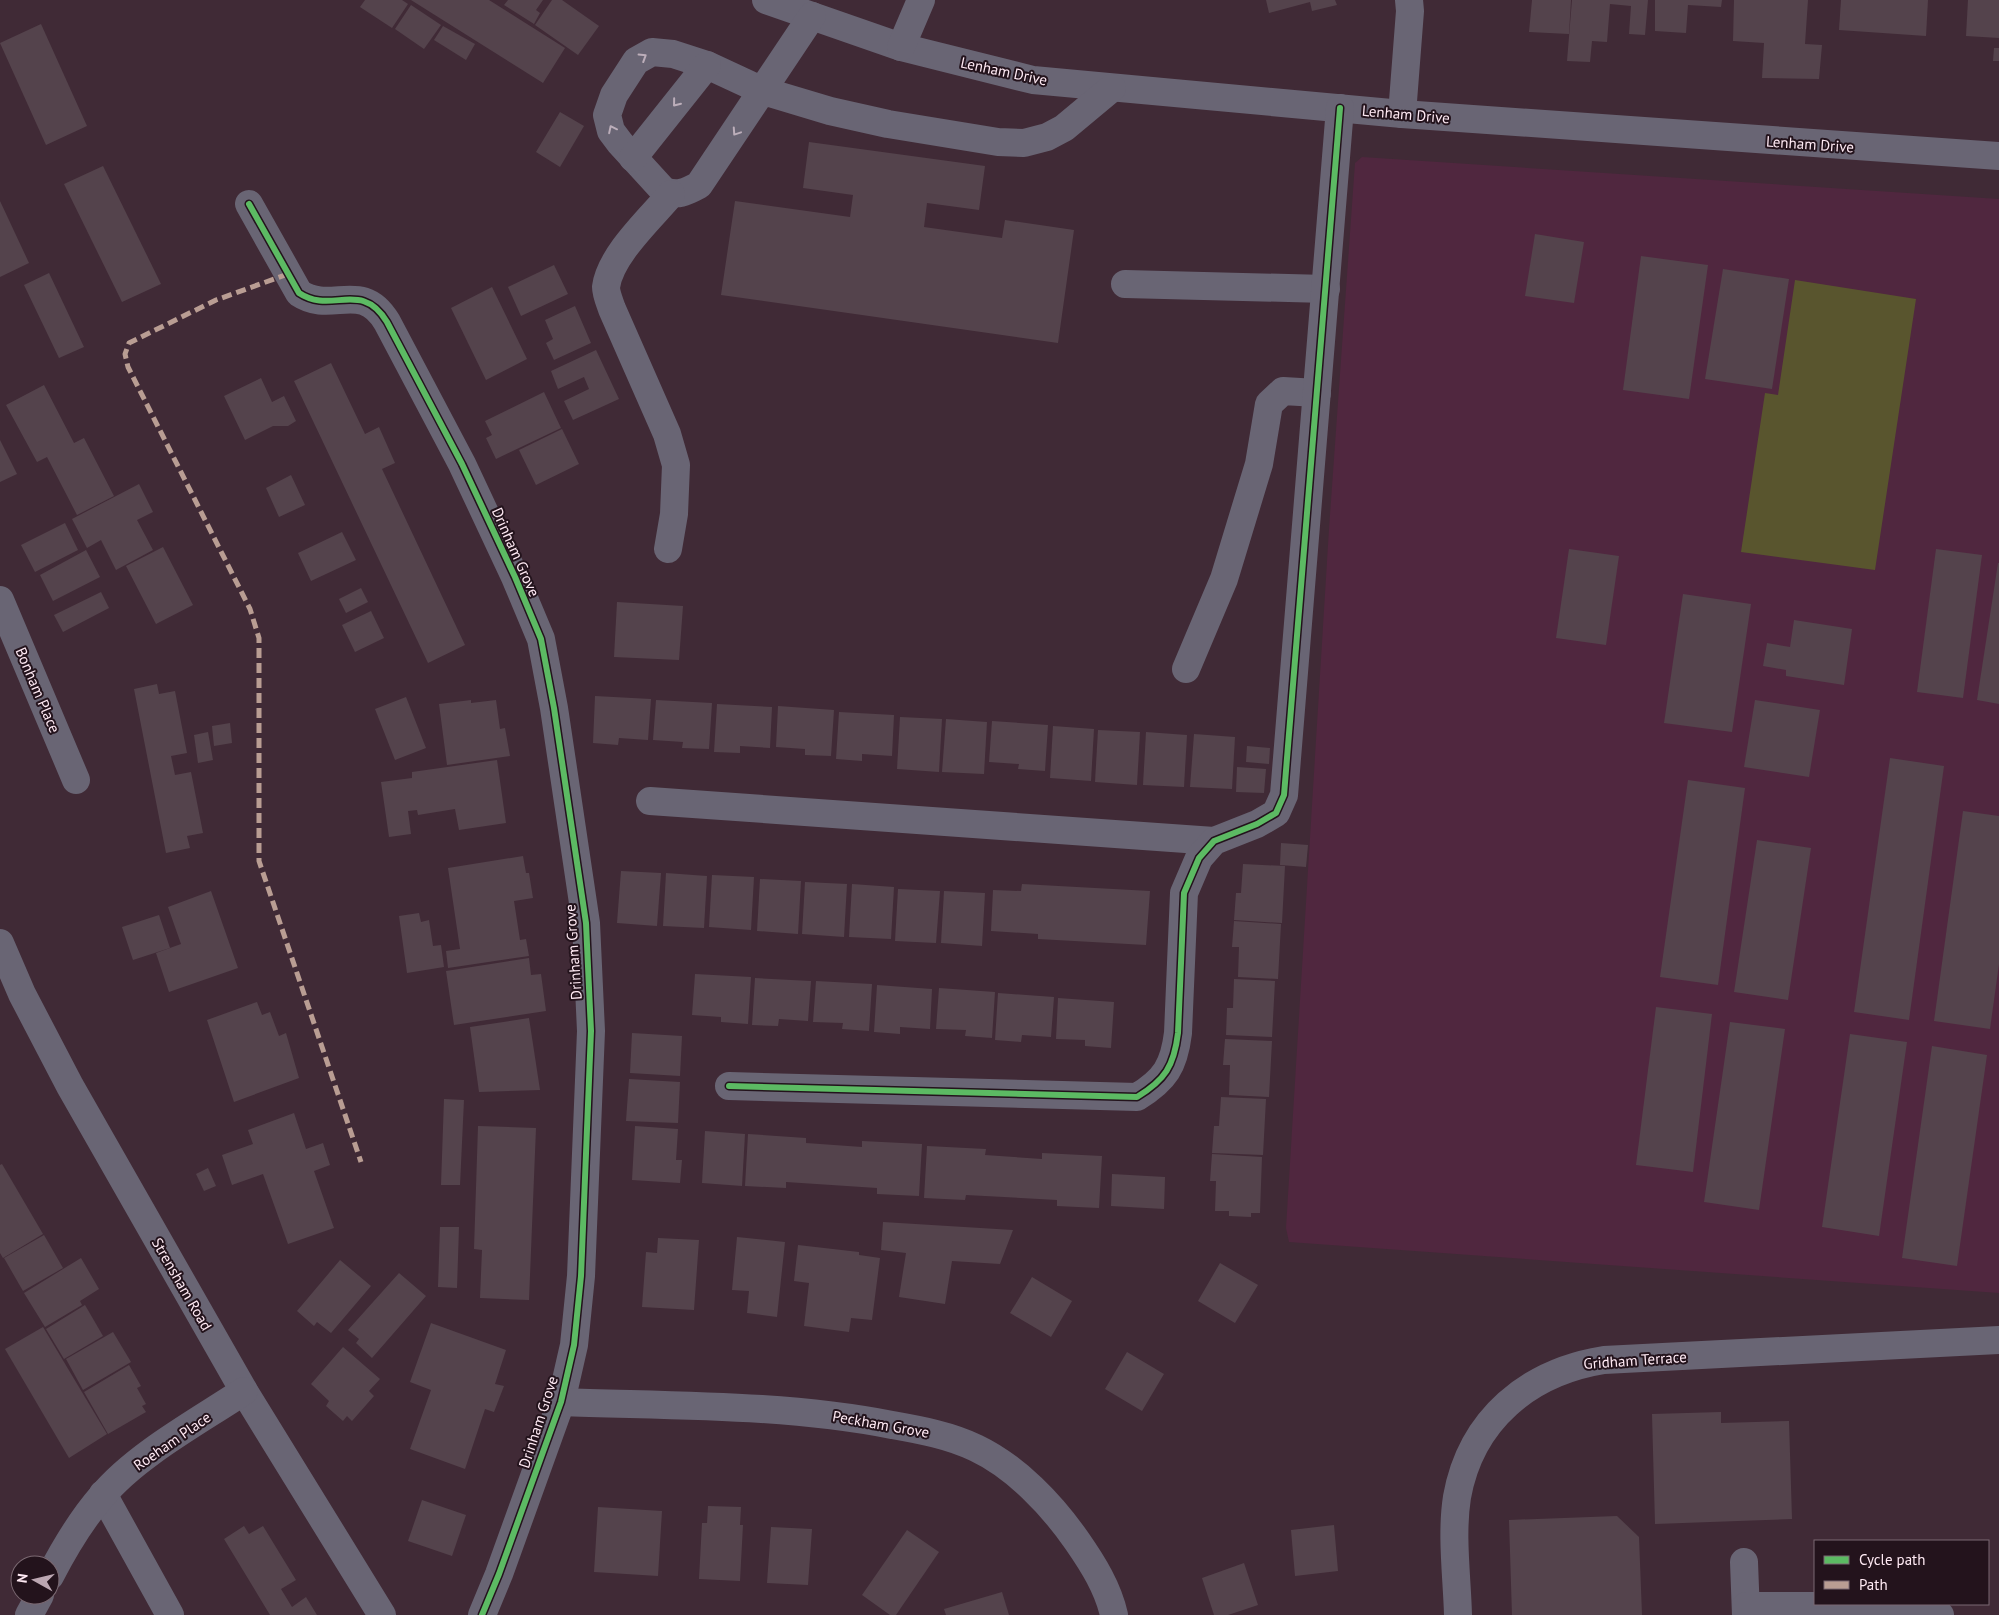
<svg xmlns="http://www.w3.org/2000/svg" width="1999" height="1615" font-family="'PT Sans',sans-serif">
<rect width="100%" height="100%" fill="#402a36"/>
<polygon fill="#50273f" points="1362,157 1999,199 1999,1293 1289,1242 1286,1228 1329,529 1355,163"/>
<polygon fill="#59552e" points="1795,280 1916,299 1875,570 1741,552 1765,393 1778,395"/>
<g fill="#54434c">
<polygon points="365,0 402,0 408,4 392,28 360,7"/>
<polygon points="411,0 489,0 565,48 543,83"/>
<polygon points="508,0 543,0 536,10 540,13 534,24 504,5"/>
<polygon points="552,0 562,0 599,26 578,55 535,25"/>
<polygon points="1266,0 1335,0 1337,5 1312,11 1310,2 1269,13"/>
<polygon points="1532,0 1571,0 1569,34 1529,32"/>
<polygon points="1572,0 1648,0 1645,35 1629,34 1631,6 1610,4 1607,42 1592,41 1590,62 1567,61"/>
<polygon points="1655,0 1722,0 1721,7 1688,5 1686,33 1655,31"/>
<polygon points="1734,0 1808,0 1805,44 1822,45 1819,79 1762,78 1764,43 1733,41"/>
<polygon points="1841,0 1928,0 1926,36 1839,30"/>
<polygon points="1968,0 1999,0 1999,38 1966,36"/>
<polygon points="411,5 441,25 424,49 395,29"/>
<polygon points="41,24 87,126 46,145 0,43"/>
<polygon points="443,26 475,44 466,60 434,40"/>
<polygon points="1994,48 1999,48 1999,61 1993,61"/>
<polygon points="560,112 584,126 560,167 536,152"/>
<polygon points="809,142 985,166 979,210 927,203 924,227 1002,238 1005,220 1074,230 1058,343 721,295 735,201 850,217 853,195 803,188"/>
<polygon points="103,166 161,284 122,302 64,184"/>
<polygon points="0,201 29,263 0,277"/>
<polygon points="1535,234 1584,242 1574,303 1525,296"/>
<polygon points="1641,256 1708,265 1689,399 1623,390"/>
<polygon points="554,265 568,294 521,316 508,287"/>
<polygon points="1723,269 1789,279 1772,389 1705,379"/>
<polygon points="49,273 84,347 59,358 24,285"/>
<polygon points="492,287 527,359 486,380 451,308"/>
<polygon points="575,306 591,343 554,360 546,343 553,339 545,320"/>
<polygon points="596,350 619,399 573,420 564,401 589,389 584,377 558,389 551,371"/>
<polygon points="331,363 365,434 379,427 395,463 382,469 465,645 428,663 294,381"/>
<polygon points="261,378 272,402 284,396 296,421 288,426 273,426 245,440 224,396"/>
<polygon points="44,385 74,443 84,438 114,496 77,515 47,457 37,462 6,405"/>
<polygon points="544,392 561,428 496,459 486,438 492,435 485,421"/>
<polygon points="562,429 579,464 536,485 519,450"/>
<polygon points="0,440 17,474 0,482"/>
<polygon points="291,475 305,505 279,517 266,488"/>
<polygon points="139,484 153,512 137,520 153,550 116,570 101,540 87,548 72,519"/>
<polygon points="65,523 78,550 35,572 21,545"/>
<polygon points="342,532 356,560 311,581 298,553"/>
<polygon points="163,547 193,605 156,624 126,566"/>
<polygon points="1569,549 1619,556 1606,645 1556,638"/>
<polygon points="1936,549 1982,555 1963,698 1917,692"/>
<polygon points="86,550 100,577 53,601 40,575"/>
<polygon points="1998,563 1999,563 1999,704 1977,700"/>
<polygon points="361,588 368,602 346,613 339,599"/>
<polygon points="101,592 109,608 63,632 54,615"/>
<polygon points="1683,594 1751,604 1732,732 1664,723"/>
<polygon points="617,602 683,606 679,660 614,657"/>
<polygon points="371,611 384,638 355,652 342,625"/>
<polygon points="1794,620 1852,629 1844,685 1786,676 1786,670 1763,666 1767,643 1790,647"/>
<polygon points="157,684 159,694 175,691 187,753 171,756 175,775 191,772 203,833 187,836 190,848 166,853 134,689"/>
<polygon points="595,696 651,699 648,740 619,738 618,745 593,743"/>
<polygon points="406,697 426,748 395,760 375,709"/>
<polygon points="471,700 471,703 496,700 500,729 505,728 510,756 447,765 439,704"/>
<polygon points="656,700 712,703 709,749 682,748 683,742 653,740"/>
<polygon points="1755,700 1820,710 1809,777 1744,767"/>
<polygon points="717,704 772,707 770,748 740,746 740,753 714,752"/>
<polygon points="778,706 834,710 831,756 805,755 805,749 776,747"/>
<polygon points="839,712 894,715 892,756 862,754 862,761 836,759"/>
<polygon points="900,717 942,719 939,772 897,769"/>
<polygon points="946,719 987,722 984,774 942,772"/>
<polygon points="992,721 1048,725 1045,771 1018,769 1019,764 989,762"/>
<polygon points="230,723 232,743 214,746 212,726"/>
<polygon points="1053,726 1094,729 1091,781 1050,778"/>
<polygon points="1098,730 1140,732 1137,785 1095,782"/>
<polygon points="208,732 213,760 198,763 194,735"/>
<polygon points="1146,732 1187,735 1184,787 1143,785"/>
<polygon points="1194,734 1235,737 1232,789 1190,787"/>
<polygon points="1247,746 1270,748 1269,764 1246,762"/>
<polygon points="1890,758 1944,766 1909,1020 1854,1012"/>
<polygon points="497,760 506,823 459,830 455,809 418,815 417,810 408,811 411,834 389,837 381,782 412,778 412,772"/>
<polygon points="1237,767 1266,769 1264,793 1236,792"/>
<polygon points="1688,780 1745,788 1718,985 1660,977"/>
<polygon points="1963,811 1999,816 1999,964 1990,1029 1934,1021"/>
<polygon points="1757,840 1811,848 1788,1000 1734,992"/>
<polygon points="1281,843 1308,845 1306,867 1280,865"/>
<polygon points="523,856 526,873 529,873 533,898 514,901 520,940 526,939 529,956 448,968 446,951 460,949 448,868"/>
<polygon points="1243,864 1285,866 1282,923 1234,920 1236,893 1241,893"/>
<polygon points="621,871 661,873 657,926 617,923"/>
<polygon points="666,873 707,876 704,928 663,926"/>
<polygon points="712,875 754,877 751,930 709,927"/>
<polygon points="760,879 801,881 798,934 757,931"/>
<polygon points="805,882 847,884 844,937 802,934"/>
<polygon points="852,884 894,887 891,939 849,937"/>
<polygon points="1022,884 1150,891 1146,945 1038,939 1038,934 991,931 993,890 1021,891"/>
<polygon points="898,889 940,891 936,943 895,941"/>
<polygon points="211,891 238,968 169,992 156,953 181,944 168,907"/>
<polygon points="944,891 985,893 982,946 941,943"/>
<polygon points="419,913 421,922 429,920 433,946 441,945 444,967 407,973 399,916"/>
<polygon points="159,915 170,948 133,960 122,927"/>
<polygon points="1234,921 1281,924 1278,979 1238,977 1239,947 1232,947"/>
<polygon points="529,958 531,975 541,974 546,1011 454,1025 446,971"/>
<polygon points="695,974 751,977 748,1024 721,1022 721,1017 692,1015"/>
<polygon points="755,978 811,981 808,1021 779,1019 778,1026 752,1025"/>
<polygon points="1234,979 1275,981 1272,1037 1226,1035 1227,1008 1233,1008"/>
<polygon points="816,981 872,984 869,1031 842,1029 843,1023 813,1022"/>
<polygon points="877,985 932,989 930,1029 900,1027 900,1034 874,1032"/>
<polygon points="939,988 995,992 992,1038 965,1036 966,1030 936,1029"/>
<polygon points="998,993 1054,997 1051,1037 1022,1035 1021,1042 995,1040"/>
<polygon points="1058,998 1114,1002 1111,1048 1085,1046 1085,1040 1056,1039"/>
<polygon points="257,1002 262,1015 270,1012 279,1036 286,1033 299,1078 234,1102 207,1020"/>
<polygon points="1656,1007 1712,1014 1693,1172 1636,1165"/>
<polygon points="529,1018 540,1090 479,1092 470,1027"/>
<polygon points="1730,1022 1785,1029 1759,1210 1704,1202"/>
<polygon points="632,1033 682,1036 680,1076 630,1073"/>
<polygon points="1850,1034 1907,1042 1879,1236 1822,1227"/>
<polygon points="1225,1039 1272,1041 1269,1097 1229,1095 1230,1065 1223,1065"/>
<polygon points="1932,1046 1987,1055 1957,1266 1902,1258"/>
<polygon points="629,1079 680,1082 678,1123 626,1121"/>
<polygon points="1221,1097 1266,1099 1263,1155 1212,1153 1214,1126 1219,1126"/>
<polygon points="444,1099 464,1100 460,1185 441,1185"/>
<polygon points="294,1113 306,1149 323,1143 330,1165 314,1171 334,1228 288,1244 263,1174 232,1185 222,1155 253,1144 248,1130"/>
<polygon points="478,1126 536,1128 529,1300 480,1298 482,1250 474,1249"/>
<polygon points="635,1126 678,1129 676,1160 682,1160 680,1183 632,1180"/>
<polygon points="705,1131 745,1134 742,1186 702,1183"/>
<polygon points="748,1134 806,1138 806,1143 862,1147 862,1141 922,1144 919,1196 877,1194 877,1188 786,1182 786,1188 745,1186"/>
<polygon points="927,1146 986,1149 985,1155 1042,1159 1042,1153 1102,1156 1099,1208 1057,1206 1057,1200 966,1195 965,1200 924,1198"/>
<polygon points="1212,1154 1262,1157 1260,1213 1251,1213 1251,1217 1229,1216 1229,1211 1215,1211 1216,1181 1210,1181"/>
<polygon points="2,1164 43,1234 3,1258 0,1253 0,1165"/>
<polygon points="208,1168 216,1186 204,1191 196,1174"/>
<polygon points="1112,1174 1165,1177 1164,1209 1111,1206"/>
<polygon points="883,1222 1013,1230 1000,1264 952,1261 945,1304 899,1297 906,1253 881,1250"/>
<polygon points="440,1227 459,1227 457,1288 438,1287"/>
<polygon points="44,1235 63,1268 23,1291 4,1258"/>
<polygon points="737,1237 785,1242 777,1317 747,1313 749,1291 732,1290"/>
<polygon points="658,1238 699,1240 694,1310 642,1307 646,1252 657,1253"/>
<polygon points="798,1245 859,1252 859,1255 880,1258 872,1320 851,1318 849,1332 804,1326 809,1283 794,1281"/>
<polygon points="81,1258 99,1289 80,1301 82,1305 45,1327 24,1293"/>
<polygon points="340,1260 371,1286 331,1333 317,1322 314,1326 297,1311"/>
<polygon points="1220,1263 1258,1285 1235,1323 1198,1301"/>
<polygon points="399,1273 426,1296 372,1358 356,1343 359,1339 348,1330"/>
<polygon points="1032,1277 1072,1301 1051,1337 1010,1313"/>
<polygon points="85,1305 103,1336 64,1359 46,1329"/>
<polygon points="431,1323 506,1350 495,1384 504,1386 494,1412 485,1409 465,1469 410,1449 431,1390 410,1382"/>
<polygon points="43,1327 107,1434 69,1458 5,1349"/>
<polygon points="113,1332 131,1362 83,1390 66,1359"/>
<polygon points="343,1347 380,1379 369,1391 374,1396 352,1421 347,1416 343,1421 326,1406 329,1401 311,1384"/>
<polygon points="1127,1352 1164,1374 1142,1411 1105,1389"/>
<polygon points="129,1365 141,1386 137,1388 146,1404 142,1406 146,1412 108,1434 84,1392"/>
<polygon points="1721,1412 1721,1423 1789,1421 1792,1519 1655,1524 1652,1414"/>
<polygon points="422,1500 466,1515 452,1556 408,1541"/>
<polygon points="708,1506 741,1507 740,1525 743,1525 740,1581 699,1579 702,1523 707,1523"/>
<polygon points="598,1507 662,1511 658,1576 594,1572"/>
<polygon points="1617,1516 1639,1537 1642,1615 1512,1615 1509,1520"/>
<polygon points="1334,1525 1338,1571 1295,1576 1291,1530"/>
<polygon points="244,1526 249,1534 263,1526 296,1580 281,1589 292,1607 306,1597 317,1615 270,1615 224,1539"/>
<polygon points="771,1527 812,1529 808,1585 767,1583"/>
<polygon points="907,1530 939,1552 896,1615 890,1615 862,1595"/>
<polygon points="1244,1563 1258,1605 1228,1615 1214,1615 1202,1578"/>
<polygon points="1002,1592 1009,1615 946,1615 944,1609"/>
</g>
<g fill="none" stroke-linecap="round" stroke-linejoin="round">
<g stroke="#696574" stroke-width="28">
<polyline points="766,0 901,47 1033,80 1402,114 1999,156"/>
<path d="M812 16 699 185C686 192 677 197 663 190L620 143 611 131 607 115 614 95 636 61 652 52 673 54 707 65 763 91 830 111 888 124 998 142 1024 143 1047 137 1064 128 1112 88"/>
<polyline points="901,47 921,0"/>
<polyline points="1402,114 1410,11 1409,0"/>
<polyline points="633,158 707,65"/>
<path d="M249 204 299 293C332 315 361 279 387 322L462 464 515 577 541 639 554 708 586 923 591 1031 581 1276 574 1345 561 1402 499 1574 482 1615"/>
<polyline points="1125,284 1326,289"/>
<path d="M668 549 674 514 676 465 667 434 612 309C610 303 606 294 606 287 610 255 651 218 671 194"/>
<polyline points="0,600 76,780"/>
<polyline points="1186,669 1224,579 1259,464 1269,404 1283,391 1317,393"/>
<polyline points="650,801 1214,841"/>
<polyline points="0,943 22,994 70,1086 244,1391 382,1615"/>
<path d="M729 1086 1137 1097C1165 1080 1174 1066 1178 1033L1184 893 1199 858 1214 841 1257 824 1276 813 1284 795 1340 108"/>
<path d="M561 1402C671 1406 784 1404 892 1425 920 1430 949 1435 976 1448 1016 1467 1052 1505 1077 1541 1093 1564 1108 1588 1114 1615"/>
<polyline points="103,1494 170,1615"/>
<polyline points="1744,1562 1746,1615"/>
<path d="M50 1576C65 1547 81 1520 102 1496 136 1455 199 1421 244 1391"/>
<polyline points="1746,1606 1925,1606 1940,1615"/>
<polyline points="29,1615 40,1595"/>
<path d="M1458 1615C1457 1577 1451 1535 1457 1497 1471 1419 1529 1372 1604 1360L1999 1340"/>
</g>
<polyline stroke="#b99d93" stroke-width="5" stroke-dasharray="10 5" stroke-linecap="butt" points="288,274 216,300 129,343 125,354 128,367 250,609 259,638 259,861 361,1162"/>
<defs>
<g id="cycleway">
<path d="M249 204 299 293C332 315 361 279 387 322L462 464 515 577 541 639 554 708 586 923 591 1031 581 1276 574 1345 561 1402 499 1574 482 1615"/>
<path d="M729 1086 1137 1097C1165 1080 1174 1066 1178 1033L1184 893 1199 858 1214 841 1257 824 1276 813 1284 795 1340 108"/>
</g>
</defs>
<use href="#cycleway" stroke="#23131c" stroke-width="9"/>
<use href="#cycleway" stroke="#5cba63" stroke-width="6"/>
</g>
<defs><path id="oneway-chevron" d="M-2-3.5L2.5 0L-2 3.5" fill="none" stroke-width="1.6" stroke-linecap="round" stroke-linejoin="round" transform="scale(1.25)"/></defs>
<g stroke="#bcaeba">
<use href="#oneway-chevron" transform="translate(643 57) rotate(-32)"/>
<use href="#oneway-chevron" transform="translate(676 103) rotate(129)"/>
<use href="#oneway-chevron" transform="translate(612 129) rotate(-116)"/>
<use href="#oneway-chevron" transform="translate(736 132) rotate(124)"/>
</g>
<g text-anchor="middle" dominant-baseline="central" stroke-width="4" stroke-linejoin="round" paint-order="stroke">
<g font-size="15" fill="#ffeaf4" stroke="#23131c">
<text transform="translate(1004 71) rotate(12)">Lenham Drive</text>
<text transform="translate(1406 114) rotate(5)">Lenham Drive</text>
<text transform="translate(1810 144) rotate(4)">Lenham Drive</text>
<text transform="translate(516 552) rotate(66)">Drinham Grove</text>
<text transform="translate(38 690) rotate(67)">Bonham Place</text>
<text transform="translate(573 952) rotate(-94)">Drinham Grove</text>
<text transform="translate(182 1284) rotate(60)">Strensham Road</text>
<text transform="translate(1635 1360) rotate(-4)">Gridham Terrace</text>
<text transform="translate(538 1422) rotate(-72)">Drinham Grove</text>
<text transform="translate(881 1424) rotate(10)">Peckham Grove</text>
<text transform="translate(172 1441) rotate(-35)">Roeham Place</text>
</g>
</g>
<rect x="1814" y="1540" width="175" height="65" fill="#23131c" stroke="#7b6972"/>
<rect x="1824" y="1556" width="25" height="8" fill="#5cba63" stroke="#7b6972"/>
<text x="1859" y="1565" font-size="15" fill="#ffeaf4">Cycle path</text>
<rect x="1824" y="1581" width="25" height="8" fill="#b99d93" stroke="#7b6972"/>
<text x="1859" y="1590" font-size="15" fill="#ffeaf4">Path</text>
<g transform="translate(35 1580) rotate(278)"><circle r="24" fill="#23131c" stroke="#7b6972"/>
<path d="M0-4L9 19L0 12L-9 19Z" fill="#bca7b2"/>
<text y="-8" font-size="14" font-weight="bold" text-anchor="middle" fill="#ffeaf4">N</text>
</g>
</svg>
